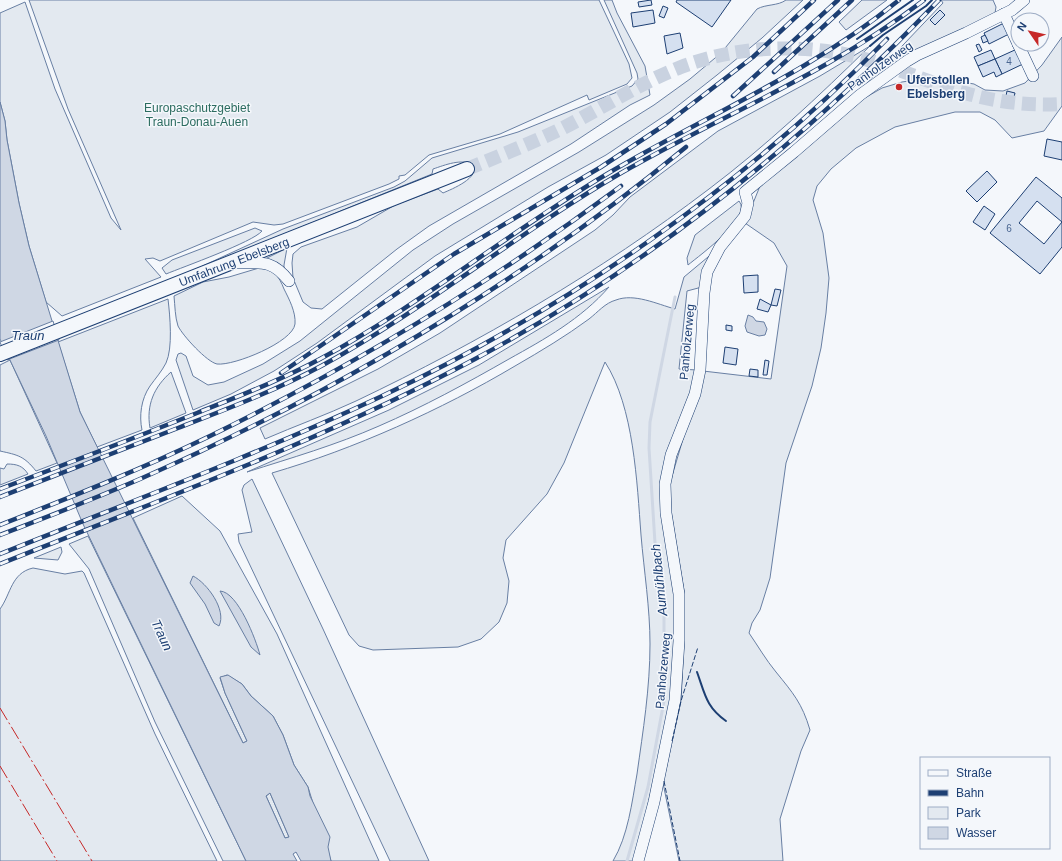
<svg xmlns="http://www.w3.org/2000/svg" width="1062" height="861" font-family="Helvetica,sans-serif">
<rect width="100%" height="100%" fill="#f4f7fb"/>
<g fill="#e3e9f0" stroke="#687fa3">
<polygon points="29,0 599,0 629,64 632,78 627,84 589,100 587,95 500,134 429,155 405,175 399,176 399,179 389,184 283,224 274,225 253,222 160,261 153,258 145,259 161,277 62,316 46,302 29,246 19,203 7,140 5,121 0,102 0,13 25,2 55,89 111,218 121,230 68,109"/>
<path d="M604 0H612L617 13 645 66 650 95 630 105 571 144 429 226 397 249 322 309 311 308 303 302 293 278 292 263 293 254 301 247 357 227 395 205 438 189 443 193C452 189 480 178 473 165 462 158 445 165 433 169L432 174 183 275 283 229 394 187 405 181 432 158 518 132 632 86 638 79 637 73Z"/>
<path d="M786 0H803L762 38 717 75 670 112 606 155 548 187 435 256 317 343 274 371 231 394 193 410 176 360 178 354 181 353 186 356 193 376 208 385 224 382 263 364 300 341 413 250 453 224 579 152 654 105 690 79 721 53 757 9C766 4 778 6 786 0Z"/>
<polygon points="862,0 887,0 846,30 839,22"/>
<polygon points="941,0 993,0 996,7 995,13 865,85 943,3"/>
<path d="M1062 37V106L1044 131 1012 138 995 120 980 112H955L895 127 856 148 831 169 817 186 813 200 823 233 829 278 826 313 821 348 812 386 786 463 770 578 760 610 752 623 749 633C758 646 766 660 776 672 793 693 802 703 810 730L801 751 780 819 783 861H679L663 783 681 701 684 641V591L671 512 670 483 703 371 771 379 787 266 774 243 745 223 760 186 863 99 882 88 902 82 934 77 974 84 985 90 1003 91 1025 83 1042 65Z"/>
<path d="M870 46C819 96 766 146 709 189 600 272 480 342 356 401 326 415 295 426 265 439L260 428 378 369 440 333 595 230 613 215 630 197 718 131 820 76Z"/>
<path d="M739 201C753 217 700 255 688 265L687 258 695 235Z"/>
<path d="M255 228 262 231C253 242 183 267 166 274L162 268 172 260Z"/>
<polygon points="287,248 284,265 284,271 265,259"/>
<path d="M714 252 702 287 687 291 679 369 697 370 693 394 667 454 676 594 672 700 635 861H613C628 836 632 802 637 774 643 731 650 688 650 644 650 608 644 571 641 535 637 483 634 407 605 362L564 463 547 494 506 540 503 558 509 581 507 603 499 622 481 639 458 647 373 650 359 646 349 635 272 473C354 449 441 410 515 366 541 351 566 336 589 319 598 312 605 303 616 300 634 293 657 304 675 309L684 277Z"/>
<path d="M259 268C273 268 279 276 284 289 289 299 296 312 295 324 293 342 234 366 217 364 207 362 183 336 178 326 175 317 175 306 174 296L203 282 229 277Z"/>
<path d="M609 287C581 319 545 339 509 359 467 383 423 407 379 426 336 445 291 458 247 472L389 410 479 365Z"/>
<path d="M168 299C170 316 173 348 166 363 162 371 155 379 150 386 141 399 139 416 142 430L97 447 80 412 58 342Z"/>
<path d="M10 360 57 463 36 471C24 456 18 455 0 451V365Z"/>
<path d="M171 372 186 413 150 428C146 405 154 387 171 372Z"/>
<path d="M7 464C17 464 23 466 28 474L0 485V468L4 469Z"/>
<polygon points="252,479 323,629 429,861 390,861 239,542 238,534 252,532 242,490 244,485"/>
<polygon points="182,496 220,531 277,634 379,861 331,861 308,787 294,765 283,735 273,716 251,696 242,684 227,675 220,678 225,693 247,741 243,743 133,518"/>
<polygon points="88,536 246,861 223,861 155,722 89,569 69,544"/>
<polygon points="61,547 62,552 58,560 34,558"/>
<path d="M33 568 65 574 82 571 84 573 155 734 217 861H0V609C11 594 11 573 33 568Z"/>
<polygon points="270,793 289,837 285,838 266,796"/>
</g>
<g fill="#cfd7e4" stroke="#687fa3" fill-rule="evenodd">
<path d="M0 102 5 121 7 140 19 203 29 246 80 412 243 743 247 741 225 693 220 677 228 675 242 684 251 696 273 716 283 735 294 765 308 787 310 796 330 837 328 847 331 861H301L296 852 293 854 297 861H246L83 524 46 436 0 339ZM270 793 289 837 285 838 266 796Z"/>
<polygon points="748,315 753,317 756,321 764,322 767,329 765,335 759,336 747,332 745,326"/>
<path d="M193 576C207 583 227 610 219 626L214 623 205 604 190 583Z"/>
<path d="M220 591C238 592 256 640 260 655L251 647Z"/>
</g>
<polygon fill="#f4f7fb" stroke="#687fa3" points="53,321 59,340 7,360 0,342"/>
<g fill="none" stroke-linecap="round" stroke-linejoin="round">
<polyline stroke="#cfd7e4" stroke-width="3" points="627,861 648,787 664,701 664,610 655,543 649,448 650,422 675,297"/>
</g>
<g fill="#d5e0f0" stroke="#1d3f73" fill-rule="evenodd">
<polygon points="651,0 652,5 639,7 638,2"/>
<polygon points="677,0 731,0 712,27 676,2"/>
<polygon points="663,6 668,8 664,18 659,16"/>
<polygon points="653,10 655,23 633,27 631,13"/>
<polygon points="940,10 945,15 935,25 930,20"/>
<polygon points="1004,23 1009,34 989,44 984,33"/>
<polygon points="680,33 683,48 667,54 664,36"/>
<polygon points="985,35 988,41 983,43 981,37"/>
<polygon points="979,44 982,50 979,52 976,45"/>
<polygon points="1017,49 1023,64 1002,74 995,59"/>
<polygon points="991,50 995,59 978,66 974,57"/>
<polygon points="995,59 1002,74 996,77 994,72 983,77 978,66"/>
<polygon points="1007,91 1015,93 1014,97 1006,96"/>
<polygon points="1047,139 1062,142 1062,160 1044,156"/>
<polygon points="987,171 997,182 977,202 966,191"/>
<path d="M1036 177 1062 198V247L1040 274 990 233ZM1037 201 1062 222 1044 244 1019 223Z"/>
<polygon points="984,206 995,214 985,230 973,222"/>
<polygon points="758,275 758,292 744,293 743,276"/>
<polygon points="775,289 781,290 777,306 771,305"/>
<polygon points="760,299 771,305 768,312 757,309"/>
<polygon points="726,325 732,326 732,331 726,330"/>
<polygon points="725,347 738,349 736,365 723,363"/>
<polygon points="765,360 769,361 767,375 763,375"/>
<polygon points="750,369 758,370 758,377 749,376"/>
</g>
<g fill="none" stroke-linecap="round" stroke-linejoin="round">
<path stroke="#c9d2e0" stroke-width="14" stroke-dasharray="14 7" stroke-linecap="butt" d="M467 169C499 156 532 143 563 128 602 108 640 83 681 67 731 48 787 44 839 53 883 61 923 81 965 93 996 102 1030 106 1062 104"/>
<defs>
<g id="minor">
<polyline points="1004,14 1018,44"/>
<polyline points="1018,44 1033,76"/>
<path d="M236 263C261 263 272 259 289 281"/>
<polyline points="638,861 654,802 675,700 679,641 679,594 666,513 665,484 671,455 695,394 700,370 704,293 707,272 720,247 745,216 748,203 745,192 794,152 860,95 907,61 917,55 966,33 1012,10 1024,0"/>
</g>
<polyline id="major" points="0,354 467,169"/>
</defs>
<use href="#minor" stroke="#1d3f73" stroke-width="12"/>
<use href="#major" stroke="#1d3f73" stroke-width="16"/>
<use href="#minor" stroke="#f4f7fb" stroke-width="11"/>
<use href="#major" stroke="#f4f7fb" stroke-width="14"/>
<defs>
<g id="rail">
<polyline points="774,72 852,0"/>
<polyline points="733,96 838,0"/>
<polyline points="281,373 454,254 601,167 666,124 753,57 814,0"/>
<path d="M0 489C66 464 132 439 197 413 239 396 281 380 320 359 420 305 509 232 607 174 705 116 810 73 899 0"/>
<path d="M0 497C59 474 118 451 178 428 227 409 277 390 323 365 427 308 519 232 621 173 722 115 831 72 924 0"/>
<path d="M0 525C71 497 142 469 210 436 355 365 492 282 621 186"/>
<path d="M0 535C47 517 94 499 140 479 335 393 521 283 686 147"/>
<path d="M0 554C127 503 256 455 380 397 567 309 743 187 887 39"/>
<path d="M0 564C160 500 323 440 475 359 649 266 803 142 939 0"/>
</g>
</defs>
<use href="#rail" stroke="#1d3f73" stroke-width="4.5"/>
<use href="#rail" stroke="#f4f7fb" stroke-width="3" stroke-dasharray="9" stroke-linecap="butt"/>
<g stroke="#1d3f73" stroke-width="1" stroke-dasharray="5 2" stroke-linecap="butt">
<polyline points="672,741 681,701 698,647"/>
<polyline points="664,781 680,861"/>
</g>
<g stroke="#1d3f73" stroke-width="2">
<polyline points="857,39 913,0"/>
<polyline points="870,46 883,35 926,6 932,0"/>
<path d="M697 672C705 694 706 707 726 721"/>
</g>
<g stroke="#c62828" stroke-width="1" stroke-dasharray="14 3 2 3" stroke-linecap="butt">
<polyline points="0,708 92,861"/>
<polyline points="0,766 57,861"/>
</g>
</g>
<circle fill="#c62828" stroke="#f4f7fb" stroke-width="1.5" cx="899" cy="87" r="4"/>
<g text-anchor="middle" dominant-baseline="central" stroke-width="3" stroke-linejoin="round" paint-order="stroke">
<g font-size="10" fill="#4b6792">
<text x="1009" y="61">4</text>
<text x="1009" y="228">6</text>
</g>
<g font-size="12" fill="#1d3f73" stroke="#f4f7fb">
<text transform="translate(880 66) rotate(-35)">Panholzerweg</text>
<text transform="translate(234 262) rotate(-21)">Umfahrung Ebelsberg</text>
<text transform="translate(687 342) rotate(-85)">Panholzerweg</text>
<text transform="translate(663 671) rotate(-85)">Panholzerweg</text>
</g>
<g font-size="12" font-weight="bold" fill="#1d3f73" stroke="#f4f7fb" text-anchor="start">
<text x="907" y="80">Uferstollen<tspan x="907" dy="14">Ebelsberg</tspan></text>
</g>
<g font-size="12" fill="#2c6c60" stroke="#f4f7fb">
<text x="197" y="108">Europaschutzgebiet<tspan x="197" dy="14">Traun-Donau-Auen</tspan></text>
</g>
<g font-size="13" font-style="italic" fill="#1d3f73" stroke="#f4f7fb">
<text x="28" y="335">Traun</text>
<text transform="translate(659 580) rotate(-96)">Aumühlbach</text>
<text transform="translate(162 635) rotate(65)">Traun</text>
</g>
</g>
<rect x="920" y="757" width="130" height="92" fill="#f4f7fb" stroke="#9eadc5"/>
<rect x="928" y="770" width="20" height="6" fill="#f4f7fb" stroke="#9eadc5"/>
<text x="956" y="777" font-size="12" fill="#1d3f73">Straße</text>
<rect x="928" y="790" width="20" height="6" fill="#1d3f73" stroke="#9eadc5"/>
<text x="956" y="797" font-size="12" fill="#1d3f73">Bahn</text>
<rect x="928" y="807" width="20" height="12" fill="#e3e9f0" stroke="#9eadc5"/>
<text x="956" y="817" font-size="12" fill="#1d3f73">Park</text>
<rect x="928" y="827" width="20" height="12" fill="#cfd7e4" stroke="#9eadc5"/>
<text x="956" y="837" font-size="12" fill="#1d3f73">Wasser</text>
<g transform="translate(1030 32) rotate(304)"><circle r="19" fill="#f4f7fb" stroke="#9eadc5"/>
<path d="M0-3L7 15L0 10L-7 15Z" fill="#c62828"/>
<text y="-6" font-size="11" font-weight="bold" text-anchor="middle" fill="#1d3f73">N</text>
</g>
</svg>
